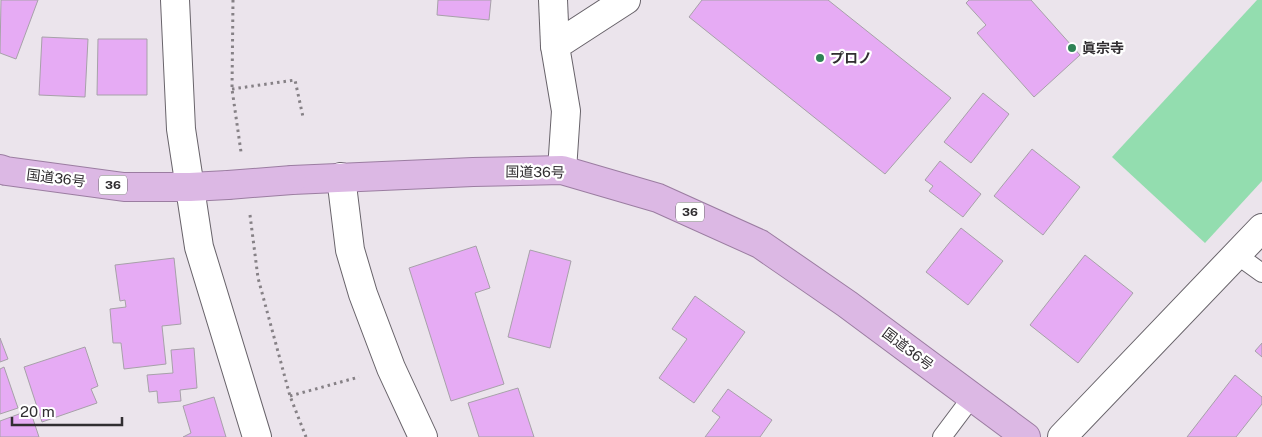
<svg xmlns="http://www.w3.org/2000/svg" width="1262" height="437" font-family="'Public Sans','Noto Sans JP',sans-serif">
<rect width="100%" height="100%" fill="#ebe4ec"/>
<polygon fill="#93ddaf" points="1257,0 1262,0 1262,181 1205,243 1112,157"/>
<g fill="#e6abf4" stroke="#a7a1a9">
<polygon points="1,0 38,0 16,59 0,53"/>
<polygon points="438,0 491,0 489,20 437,15"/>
<polygon points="702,0 828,0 951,98 885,174 689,17"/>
<polygon points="969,0 1031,0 1080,55 1034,97 977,33 986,25 966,3"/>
<polygon points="42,37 88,39 85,97 39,95"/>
<polygon points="98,39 147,39 147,95 97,95"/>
<polygon points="983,93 1009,114 971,163 944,142"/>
<polygon points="1032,149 1080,187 1043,235 994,196"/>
<polygon points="940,161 981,194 963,217 929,191 933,186 925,180"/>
<polygon points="961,228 1003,261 968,305 926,272"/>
<polygon points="476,246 490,288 475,293 504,384 451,401 409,268"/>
<polygon points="530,250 571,261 550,348 508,337"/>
<polygon points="1085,255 1133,293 1078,363 1030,325"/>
<polygon points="174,258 181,324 162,326 166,364 124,369 121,343 113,343 110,309 126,307 125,300 120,301 115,265"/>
<polygon points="695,296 745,332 694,403 659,378 687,339 672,329"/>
<polygon points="0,338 8,359 0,362"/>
<polygon points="1262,343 1262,357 1255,351"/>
<polygon points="85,347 98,386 91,389 97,403 42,422 24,367"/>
<polygon points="194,348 197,388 180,390 181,401 158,403 157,391 149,392 147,375 173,373 171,350"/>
<polygon points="4,367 18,408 0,414 0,369"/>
<polygon points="1235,375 1262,397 1262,404 1236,437 1187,437"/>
<polygon points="518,388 534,437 479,437 468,403"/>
<polygon points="728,389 772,420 760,437 705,437 720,417 712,411"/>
<polygon points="214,397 226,437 183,437 191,433 183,406"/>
<polygon points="30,410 39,437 0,437 0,421"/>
</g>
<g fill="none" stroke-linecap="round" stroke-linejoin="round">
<defs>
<g id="service">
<polyline points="1237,255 1262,273"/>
<polyline points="942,437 972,397"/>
</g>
<g id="minor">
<polyline points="175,0 181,129 199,247 257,437"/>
<polyline points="553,0 555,46"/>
<polyline points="562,170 566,111 555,46 626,0"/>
<polyline points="341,177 350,250 363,294 391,368 423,437"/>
<polyline points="1062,437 1262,228"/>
</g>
<g id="trunk">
<polyline points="0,169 6,171 124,187 190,187 228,185"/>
<polyline points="292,180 473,172 562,170 658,198 760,244 847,304 1026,437"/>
</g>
</defs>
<use href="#service" stroke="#68636a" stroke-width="20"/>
<use href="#minor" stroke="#68636a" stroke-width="30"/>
<use href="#trunk" stroke="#9b7da1" stroke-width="30"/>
<g stroke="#868186" stroke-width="3" stroke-dasharray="2.5 4" stroke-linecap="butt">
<polyline points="233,0 232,89 241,152"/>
<polyline points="232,89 295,80 303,117"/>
<polyline points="250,215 258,278 290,396 306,437"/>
<polyline points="290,396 359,377"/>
</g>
<use href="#service" stroke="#fff" stroke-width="18"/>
<use href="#minor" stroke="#fff" stroke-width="28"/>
<use href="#trunk" stroke="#dcb8e4" stroke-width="28"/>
<defs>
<polyline id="trunk-bridge" points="228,185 292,180"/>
</defs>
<use href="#trunk-bridge" stroke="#9b7da1" stroke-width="30" stroke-linecap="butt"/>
<use href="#trunk-bridge" stroke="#dcb8e4" stroke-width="28"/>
</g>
<g fill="#2e8255" stroke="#fff" stroke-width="2">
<circle cx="1072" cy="48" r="5"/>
<circle cx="820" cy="58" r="5"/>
</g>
<g text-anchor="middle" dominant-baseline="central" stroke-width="4.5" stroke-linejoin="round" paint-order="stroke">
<g fill="#fff" stroke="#6f6d6f" stroke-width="1">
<rect x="99" y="175.5" width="28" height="19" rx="4"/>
<rect x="676" y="202.5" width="28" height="19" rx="4"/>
</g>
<g font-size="12" font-weight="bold" fill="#312e31">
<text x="113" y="185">36</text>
<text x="690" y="212">36</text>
</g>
<g font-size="14" font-weight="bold" fill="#312e31" stroke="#fff" text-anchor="start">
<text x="1082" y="48">眞宗寺</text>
<text x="830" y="58">プロノ</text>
</g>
<g font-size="14" fill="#312e31" stroke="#fff">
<text transform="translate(535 172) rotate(1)">国道36号</text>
<text transform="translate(56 178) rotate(7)">国道36号</text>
<text transform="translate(908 349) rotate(37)">国道36号</text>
</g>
</g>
<path d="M12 417v8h110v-8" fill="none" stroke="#312e31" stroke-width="2.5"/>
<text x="20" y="417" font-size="15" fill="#312e31" stroke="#ffffff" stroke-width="4" paint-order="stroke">20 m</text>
</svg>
